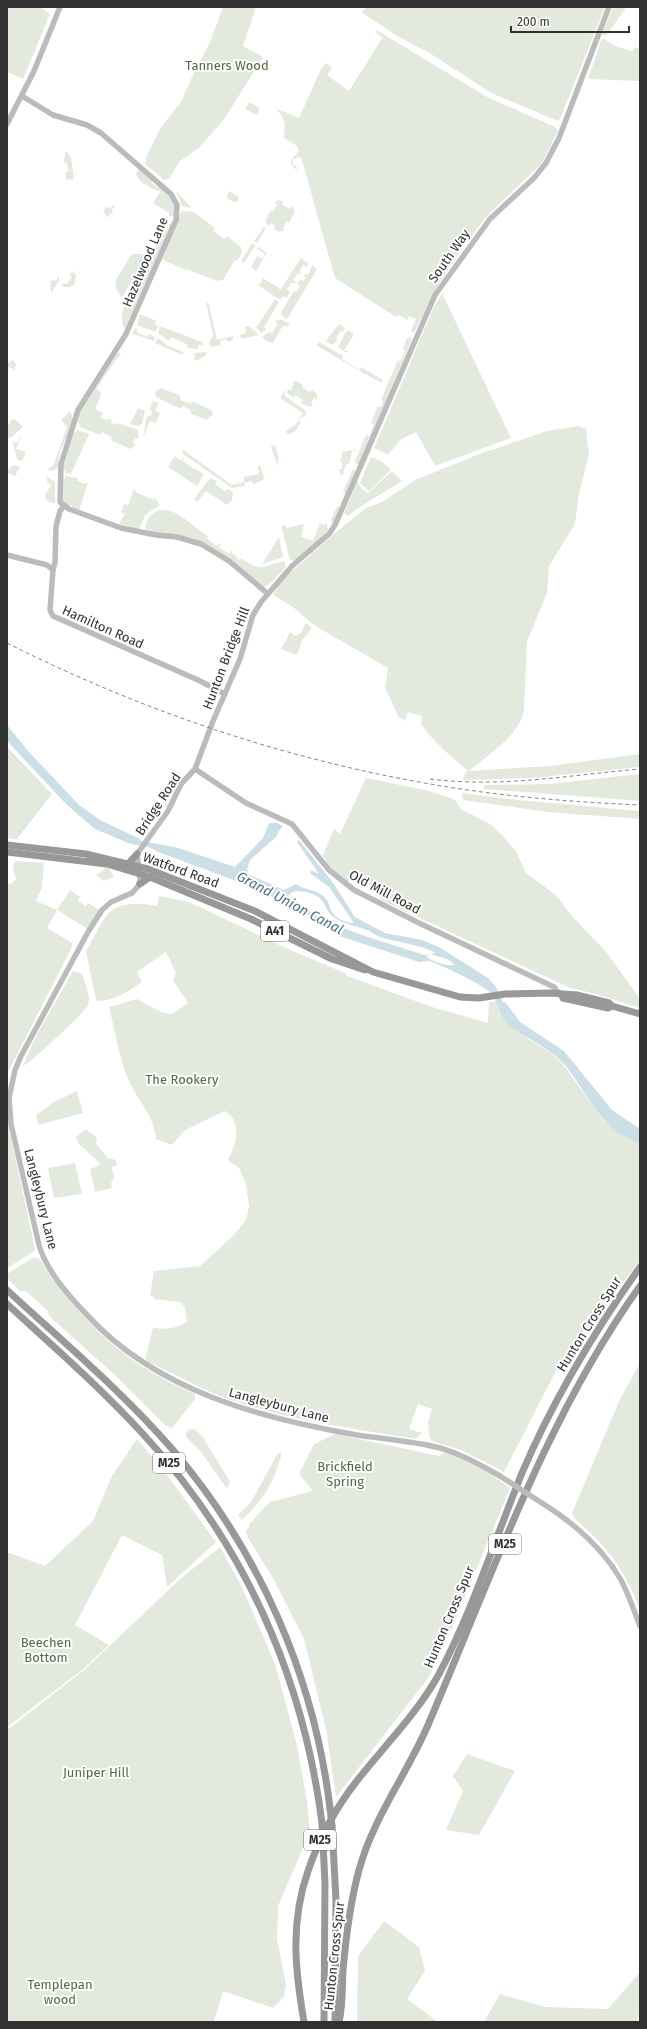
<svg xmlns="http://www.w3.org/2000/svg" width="647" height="2029" font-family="'Fira Sans',sans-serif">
<rect width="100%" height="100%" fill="#fff"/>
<g fill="#e4e9de">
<polygon points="7,7 40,7 50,14 23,79 7,72"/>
<polygon points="223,7 256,7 243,46 263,57 225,118 199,148 180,161 169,179 164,180 145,164 146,157 161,127 181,102 192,77 210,42"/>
<polygon points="367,7 605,7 560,119 558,121 491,93 431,54 397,36 361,12"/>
<polygon points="613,7 625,7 625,9 606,36 602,34"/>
<path d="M378 31 489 98 555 127 558 131 542 163 487 216 464 246 438 285 414 333 411 331 416 319 409 316 407 320 399 315 396 317 335 278 301 157 298 158 297 155V158L292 160 293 165H296L297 171 291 164V160L299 151 297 146 284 138C285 124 286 118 275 108L299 118 321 69 326 63 332 68 327 75 349 91 383 37 375 32Z"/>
<path d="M602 38C613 45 621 49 633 51L635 47 640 49V81L588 79Z"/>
<polygon points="249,102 260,108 257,115 245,109"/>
<polygon points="65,152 68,153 71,158 74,179 66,180 65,173 68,172 67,163 64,163"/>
<path d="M139 169 153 180 151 182 157 187 159 185C167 193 177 203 175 216H169V213L153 203 161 191C154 191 136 181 136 173Z"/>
<polygon points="176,191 192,208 182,206"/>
<polygon points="229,191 239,197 236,203 226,198"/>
<polygon points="278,200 283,201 282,204 290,209 292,206 295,211 289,223 287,221 283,228 285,230 280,232 274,229 275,226 271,223 269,226 265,222 270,211 273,212 277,205 275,203"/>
<polygon points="113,205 115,207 112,209 113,212 109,215 110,217 106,216 103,211 107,207 111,208"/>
<polygon points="181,211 194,212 215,228 213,231 225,239 227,236 241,247 242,253 237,261 235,260 223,280 214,281 215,280 186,269 185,270 162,259"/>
<path d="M173 222 148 280 145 283 125 329C115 318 132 288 138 278L141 279 147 267 144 265 169 227V224Z"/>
<polygon points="264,227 266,228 257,243 254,241"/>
<polygon points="252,243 267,253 256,271 251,267 257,256 262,259 265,254 257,249 258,247 255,246 244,263 241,261"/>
<polygon points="134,254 148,254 123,296 121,297 115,286 116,280 131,255"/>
<polygon points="301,258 309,264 307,267 303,265 300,270 301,274 298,273 293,280 296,282 295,284 292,282 287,289 290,292 286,298 283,296 280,300 258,285 262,281 262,278 281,289"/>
<polygon points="312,265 317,269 287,319 282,316 281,312 294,291 296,292 300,286 297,284 300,280 303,281 306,278 303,275 309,274"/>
<polygon points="72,271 76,275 74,285 69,287 61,287 64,283 67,284 72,277 70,275"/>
<polygon points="57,276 60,280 51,293 50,281 57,280"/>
<polygon points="442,293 511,438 435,466 416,432 401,439 388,455 374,448 433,309"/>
<polygon points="275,299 279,302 264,327 266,330 262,333 256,328"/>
<polygon points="206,301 209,305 217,340 233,336 233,340 228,342 227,339 220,341 221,345 210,347 209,343 213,335"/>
<polygon points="140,314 156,321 155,325 158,326 156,332 137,325"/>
<polygon points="277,320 282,320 290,324 287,327 283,325 273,343 266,341 262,337 269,332 272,333 278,324 275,322"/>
<polygon points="339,324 345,328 343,332 341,331 336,338 338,340 332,345 326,341"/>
<polygon points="160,326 202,342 203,345 198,345 198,349 187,348 188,345 171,337 169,341 158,333"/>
<polygon points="249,326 259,335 241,339 240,335 246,333 245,327"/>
<polygon points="135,328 138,329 137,332 147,337 149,334 155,337 154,341 132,334"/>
<polygon points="347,330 354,334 344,351 348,351 346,353 338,347"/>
<polygon points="410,337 412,339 360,463 357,465 355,461 366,435 369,436 374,424 371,423 378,406 381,407 383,401 381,400 398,360 401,361 405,350 403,349 407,338"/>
<polygon points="158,338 168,346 184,352 183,355 155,343"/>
<polygon points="319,342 343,356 342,359 358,369 360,366 358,370 316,345"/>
<polygon points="206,352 207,354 197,361 194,359 195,353"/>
<polygon points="118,353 121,353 96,389 101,392 101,396 95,409 103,413 101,418 105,420 110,419 112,420 111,423 116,425 118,423 138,430 139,439 135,438 133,443 136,445 135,446 130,449 111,440 112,437 102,432 100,435 80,427 79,423 77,422 80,411"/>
<polygon points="13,360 16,364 14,371 12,368 7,367 8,363"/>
<polygon points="361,367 383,380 382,383 359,371"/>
<polygon points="296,381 303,385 302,387 310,392 312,390 317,394 317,400 314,398 311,403 313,406 309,407 301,403 303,400 295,395 294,398 288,394 287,390 291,390 294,384 292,382"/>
<polygon points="161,388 181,396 180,400 191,404 192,401 211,410 213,415 206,420 190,413 191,410 183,406 181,409 156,397 155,393 157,390"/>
<polygon points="284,391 285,396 307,412 304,418 302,416 299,421 301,423 295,431 287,435 286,431 295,425 303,413 280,398"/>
<polygon points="153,401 159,403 155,411 160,413 156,423 150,421 143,438 147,416 151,416 152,411 149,410"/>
<polygon points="138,408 145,411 142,424 138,426 130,424"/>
<path d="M70 411C78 423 63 441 60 452 59 457 58 463 58 468L52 471 47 470 54 464 67 427 61 420Z"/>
<polygon points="15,419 23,427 12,437 8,438 7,428 11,420"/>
<path d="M579 426 586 429 589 454 579 494 575 524 549 566 547 593 527 642 524 711C518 737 489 754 469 771L549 766 640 754V767L532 778 463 780 465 774 468 771C451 756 434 743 421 724L422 716 408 712 405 721 398 716 385 688 388 668 312 624 293 607 273 595 281 581 335 533 366 508 382 502 415 480 482 453 527 438 547 431Z"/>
<polygon points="77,430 89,434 71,474 65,473 65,470 62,470 74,432 76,432"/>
<polygon points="18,437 21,438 16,449 26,452 22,461 17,459 13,443 13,441 16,443 20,440"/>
<polygon points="275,445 278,456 283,456 278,457 278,467 271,446"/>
<polygon points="182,449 232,485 244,482 244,477 259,474 258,466 260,465 264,478 262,481 253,484 252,481 244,483 245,486 232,488 183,454"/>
<polygon points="356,449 355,451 352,450 350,462 346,465 342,476 341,475 339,469 342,469 342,461 339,460 342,458 342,452"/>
<polygon points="175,456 180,460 184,458 183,461 194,469 196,467 195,469 204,474 197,486 168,467"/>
<polygon points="371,457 381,461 391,470 369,491 360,483"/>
<polygon points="13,465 20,467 15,476 8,473 7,471"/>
<polygon points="353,469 356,471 334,522 331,523 331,520 337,506 340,507 345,493 343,492"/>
<path d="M392 471 402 481C384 493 365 502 348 516L344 514 357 481 362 489 368 493Z"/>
<polygon points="46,476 55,482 55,503 51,503 45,498 45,494 51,486 47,481"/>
<polygon points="65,476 78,478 77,481 85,484 88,482 79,511 72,508 72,505 70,505 69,507 63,501 61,479 65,479"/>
<polygon points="210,478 217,481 215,484 225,491 227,489 233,492 232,500 227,505 206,491 197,502 194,499"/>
<polygon points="134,489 136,490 135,492 154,500 155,497 160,505 145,515 139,530 119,524 125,514 121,512 124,504 128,505"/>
<path d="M159 510C177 507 194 528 208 536L207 539 217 546 219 543 221 544 219 547 229 554 231 551 239 560 241 558C263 573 261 566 284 561L286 567 271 583 264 587 230 559 201 543 148 532 145 528C146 519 151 514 159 510Z"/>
<polygon points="326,521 328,530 314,547 295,561 290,560 281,525 286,526 287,528 304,524 301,537 313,541 320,523 325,525"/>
<polygon points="279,537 283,557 262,564"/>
<polygon points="306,623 312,628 302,640 297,655 281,649 290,632 295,636 301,633"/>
<polygon points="7,748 51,794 16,839 7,838"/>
<polygon points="640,774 640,801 484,789 484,785 549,784"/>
<path d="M366 778 425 790 454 799 461 809 490 824 502 835 516 851 526 873 556 895 571 915 607 953 640 999V1008L592 993 570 988 381 900 378 892 358 876 354 877 348 882C338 875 327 866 323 855L334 829 340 834Z"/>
<polygon points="462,793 508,799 640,811 640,819 548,812 463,800"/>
<polygon points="15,861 44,863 42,888 36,901 57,910 70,890 80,897 78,901 86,906 88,903 100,910 88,929 57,910 47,928 72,943 72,947 7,1074 7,883 11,884 16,879 13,867"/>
<polygon points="105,867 109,868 114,877 104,881 96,875 103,871"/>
<path d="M159 896 189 902 290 950 345 973 347 976 432 1007 488 1023 489 1002 496 1001 500 1013 528 1039 550 1052 562 1063 603 1120 624 1137 640 1144V1260L613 1296 609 1294 559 1365 504 1472 461 1450 432 1441 429 1436 428 1423 432 1409 418 1404 409 1429 422 1433 416 1439C356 1429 295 1421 237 1402 205 1392 175 1374 145 1360L153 1328C166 1329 176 1330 187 1321L185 1307 180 1302 153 1299 154 1297 150 1296 154 1271 200 1266 233 1236 246 1220 249 1207 246 1184 239 1168 228 1160C236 1145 243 1122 225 1111L185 1130 172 1145 156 1139C154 1115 138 1102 129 1081 119 1058 115 1031 109 1007L137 999 163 1013 172 1014 188 1003 173 980 176 973 166 952 137 972 142 982C129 991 114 1001 97 1001L94 991 86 951C93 939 99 926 107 915 117 902 142 902 157 906Z"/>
<path d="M73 971 82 974C85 983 91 996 88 1005 85 1013 30 1063 23 1066L36 1036Z"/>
<polygon points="77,1091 83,1113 38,1125 36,1115 54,1102"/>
<polygon points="7,1119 35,1249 33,1252 7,1268"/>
<path d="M86 1129 97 1138 96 1144 108 1158 116 1160 117 1165 112 1167C112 1174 117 1176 111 1183L112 1188 95 1192 90 1169 98 1166 100 1163 78 1143 76 1137Z"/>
<polygon points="75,1163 82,1194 54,1198 48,1168"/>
<path d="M34 1257 40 1259C47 1272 56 1283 65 1294 101 1341 141 1371 195 1394V1399L172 1428 165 1425 114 1374 49 1316 48 1311 26 1291H20L7 1278V1274Z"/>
<path d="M640 1363V1608C622 1567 610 1549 576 1520L572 1513 620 1399Z"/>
<polygon points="189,1429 195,1429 202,1436 230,1482 228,1488 225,1486 201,1452 186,1437 186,1433"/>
<polygon points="335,1434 439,1456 444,1453 450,1454 489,1473 510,1488 450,1633 429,1677 336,1797 326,1729 304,1639 274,1580 247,1536 246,1530 249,1529 249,1524 270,1502 313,1491 299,1474 314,1444"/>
<polygon points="137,1439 162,1468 216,1542 167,1587 162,1555 122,1535 75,1625 109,1645 81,1671 7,1727 7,1552 45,1566 93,1521 111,1478"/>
<path d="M278 1453H282C272 1486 266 1496 242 1520L238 1515 251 1502Z"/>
<polygon points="220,1547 242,1587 275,1664 297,1745 307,1801 310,1832 278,1906 277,1939 286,1984 284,1997 273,2008 223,1991 214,2022 7,2022 7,1730 83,1671 179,1580"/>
<polygon points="467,1754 515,1771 479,1835 446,1830 463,1791 453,1776"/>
<polygon points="384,1921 419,1947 425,1971 407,1999 438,2022 357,2022 358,1956"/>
<polygon points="640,1972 640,2009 637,2022 484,2022 500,1994 545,2007 608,2009"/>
</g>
<path fill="#ccdfe7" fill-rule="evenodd" d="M7 725 29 752 79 805 100 820 138 838 141 841 175 847 235 867 263 838 269 823H277L283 826 277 834 278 835 250 860 247 870 250 875 284 890 296 884C305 891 317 888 326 899 329 902 329 906 331 910 333 917 347 924 354 923L329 887 310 873 311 870 319 874 297 842 299 840 331 880 355 917 385 933 422 940 439 947 488 978 496 987 503 1002 506 1003 520 1022 564 1051 612 1110 640 1129V1144C598 1129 590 1095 564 1064 549 1047 526 1039 509 1025 499 1017 499 1004 492 994 486 986 438 963 428 961 425 961 421 962 419 962L339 936 329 926 309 915 298 914 261 890 158 852 149 847 131 844 95 829 67 805 7 741ZM298 891C332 894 319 910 338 920 347 925 357 926 367 930 372 932 375 935 380 937 400 943 418 944 436 953L424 955C377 939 326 928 288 896L292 892ZM430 954 447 959 455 965C446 966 432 962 426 956Z"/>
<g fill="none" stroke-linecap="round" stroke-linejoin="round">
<polyline stroke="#ccdfe7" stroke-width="1" points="7,748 51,794 16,839"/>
<g stroke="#bbb" stroke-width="5.5">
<polyline points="22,96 53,115 87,125 101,133 171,194 177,205 176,220 126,334 78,410 61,464 60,502 69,509 121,528 156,535 177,537 201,544 229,561 267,593"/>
<polyline points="7,124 34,71 60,7"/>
<polyline points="64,506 60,511 56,526 55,562 53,570 50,610 53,616 198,680 225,694"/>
<polyline points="7,555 47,565 53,570"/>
<polyline points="195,769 246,803 292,824 329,870 354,890 419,923 554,987 560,995"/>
<path d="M141 883 132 893 111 902 102 910 88 932 21 1056 15 1070 9 1098 11 1124 39 1245C47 1272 69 1296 88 1316 157 1391 260 1418 357 1435 384 1439 413 1441 440 1448 461 1454 481 1465 500 1476"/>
<polyline points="138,886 140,880 137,854 168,811 181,784 195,769 213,721 240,659 253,615 261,602 292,566 329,534 335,525 435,295 490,219 534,178 546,163 559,138 609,7"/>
<path d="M542 1503C574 1523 602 1547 621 1580 629 1595 634 1611 640 1626"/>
</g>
<g stroke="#989898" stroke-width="7">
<polyline points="7,845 86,854 148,869 255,911 373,972 460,997 479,998 505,994 551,993 577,995 609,1003 612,1006 640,1014"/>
<polyline points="7,852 107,864 150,877 251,919 332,959 365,970"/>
<polyline points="128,864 137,854"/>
<polyline points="140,884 150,877"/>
<polyline points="563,998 608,1008 612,1006"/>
<path d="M7 1290C63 1342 123 1392 173 1450 259 1551 314 1676 330 1808"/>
<path d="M7 1304C53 1346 101 1388 143 1434 244 1543 303 1676 322 1823"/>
<polyline points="332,1826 336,1900 335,2022"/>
<polyline points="323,1843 325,1883 324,2022"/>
<path d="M304 2022C295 1969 290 1923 308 1871 319 1839 335 1809 356 1782 384 1746 417 1714 439 1674 472 1612 495 1539 522 1473 553 1400 594 1332 640 1267"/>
<path d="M339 2022C343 2005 342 1987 343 1970 346 1936 350 1903 359 1870 373 1818 407 1774 428 1725 492 1576 545 1419 640 1286"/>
</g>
<g stroke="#868686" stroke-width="1" stroke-dasharray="4 3" stroke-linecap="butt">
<path d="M7 643C144 712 290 761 442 786 508 797 574 802 640 805"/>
<path d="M430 779C503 788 568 775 640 769"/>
</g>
<polyline stroke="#bbb" stroke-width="5.5" points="500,1476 542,1503"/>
<g stroke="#989898" stroke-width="7">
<polyline points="330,1808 332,1826"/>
<polyline points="322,1823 323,1843"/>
</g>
</g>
<g text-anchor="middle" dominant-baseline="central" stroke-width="4" stroke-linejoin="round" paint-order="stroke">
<g fill="#fff" stroke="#6f6f6f" stroke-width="1">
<rect x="261" y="921" width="28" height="20" rx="3"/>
<rect x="153" y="1453" width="32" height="20" rx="3"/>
<rect x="489" y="1534" width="32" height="20" rx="3"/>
<rect x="304" y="1830" width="32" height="20" rx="3"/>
</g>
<g font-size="12" font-weight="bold" fill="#313131">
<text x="275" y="931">A41</text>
<text x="169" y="1463">M25</text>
<text x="505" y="1544">M25</text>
<text x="320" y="1840">M25</text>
</g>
<g font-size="13" fill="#566743" stroke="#fff">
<text x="227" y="65">Tanners Wood</text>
<text x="182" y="1079">The Rookery</text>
<text x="345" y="1466">Brickfield<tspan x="345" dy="15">Spring</tspan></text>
<text x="46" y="1642">Beechen<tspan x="46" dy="15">Bottom</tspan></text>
<text x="96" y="1772">Juniper Hill</text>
<text x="60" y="1984">Templepan<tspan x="60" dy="15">wood</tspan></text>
</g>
<g font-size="13" fill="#313131" stroke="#fff">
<text transform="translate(449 256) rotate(-55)">South Way</text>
<text transform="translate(145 262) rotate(-67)">Hazelwood Lane</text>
<text transform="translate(103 627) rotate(24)">Hamilton Road</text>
<text transform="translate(226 658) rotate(-69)">Hunton Bridge Hill</text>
<text transform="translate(158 804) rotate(-57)">Bridge Road</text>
<text transform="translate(181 870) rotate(20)">Watford Road</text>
<text transform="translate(385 892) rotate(28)">Old Mill Road</text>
<text transform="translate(41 1199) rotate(76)">Langleybury Lane</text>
<text transform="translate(589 1324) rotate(-58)">Hunton Cross Spur</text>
<text transform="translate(279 1405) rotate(15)">Langleybury Lane</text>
<text transform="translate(449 1617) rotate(-67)">Hunton Cross Spur</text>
<text transform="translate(334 1956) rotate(-84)">Hunton Cross Spur</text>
</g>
<g font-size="14" font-style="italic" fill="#487489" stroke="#fff">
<text transform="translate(290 903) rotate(28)">Grand Union Canal</text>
</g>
</g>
<rect width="647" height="2029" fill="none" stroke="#313131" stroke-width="16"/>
<path d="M511 26v6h118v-6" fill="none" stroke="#313131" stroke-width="2"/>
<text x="517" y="26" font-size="12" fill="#313131" stroke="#ffffff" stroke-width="3" paint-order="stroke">200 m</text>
</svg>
